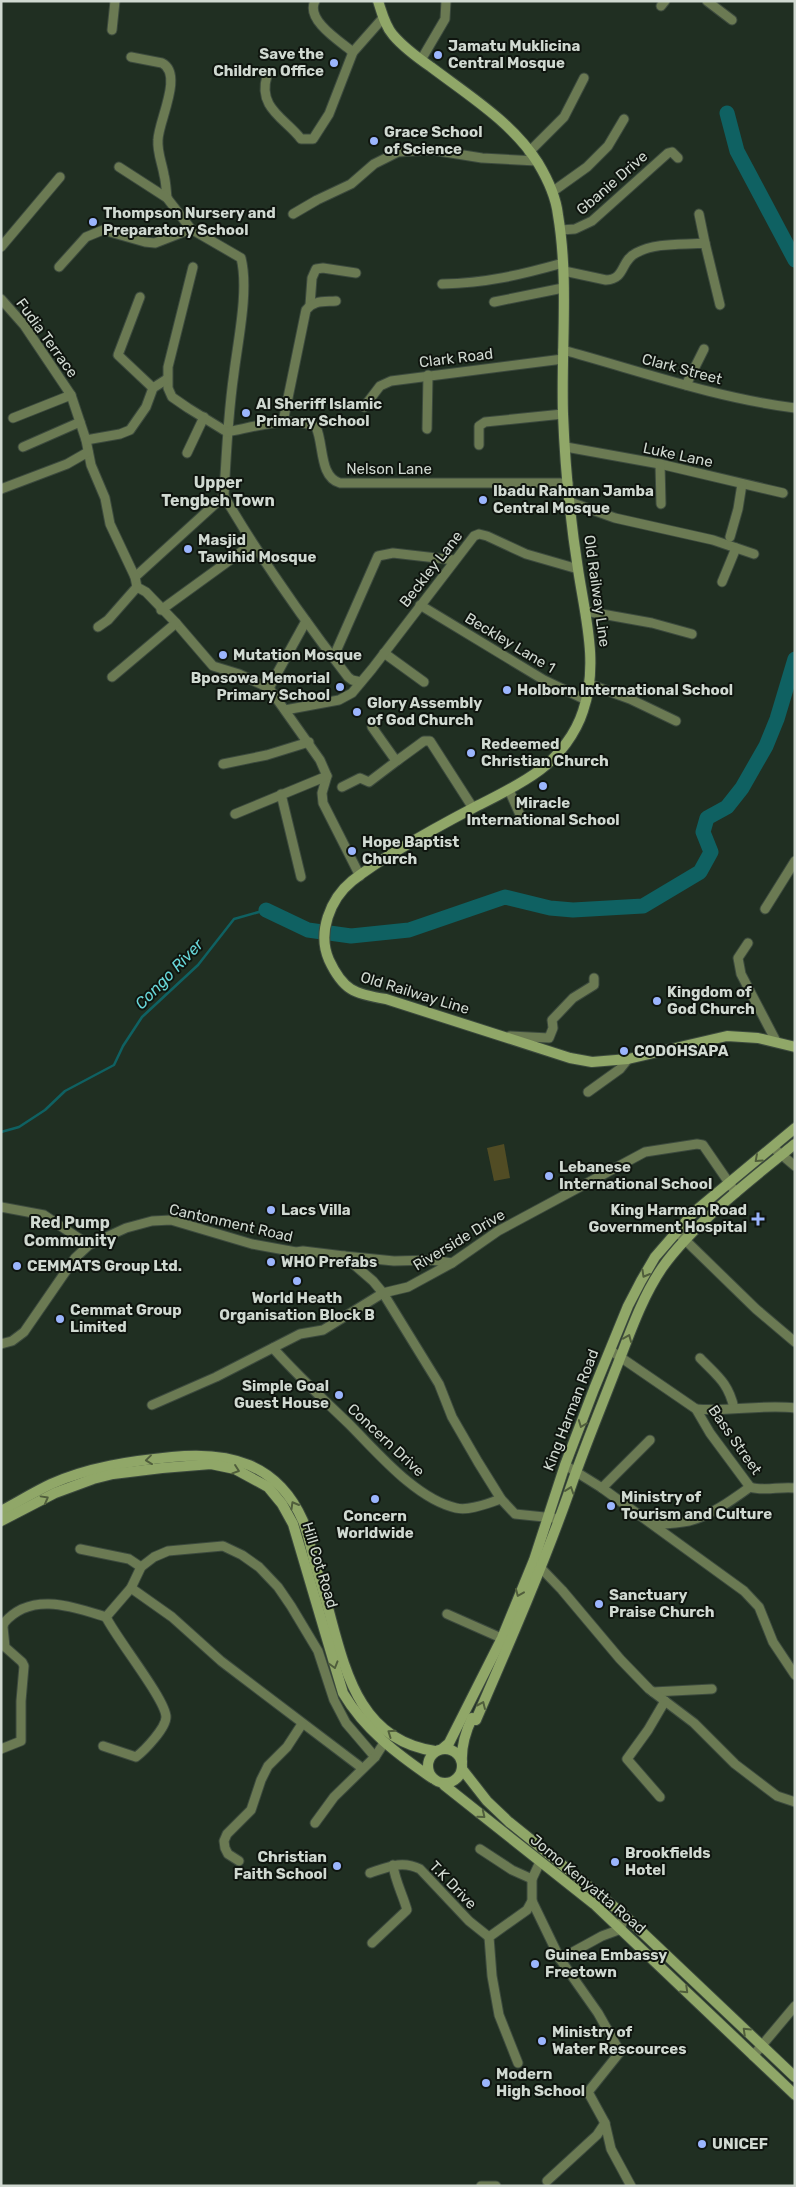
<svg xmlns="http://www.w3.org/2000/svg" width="796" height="2187" font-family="Rubik,sans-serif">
<rect width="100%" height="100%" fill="#202f22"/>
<polygon fill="#514c24" points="504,1144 510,1178 494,1181 487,1148"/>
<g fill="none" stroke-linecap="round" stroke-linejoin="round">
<polyline stroke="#0f6162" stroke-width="2.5" points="1,1132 19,1127 45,1110 65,1091 114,1065 123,1046 142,1017 198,965 234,919 266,910"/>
<g stroke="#0f6162" stroke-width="15">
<polyline points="727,113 737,151 795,260"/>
<polyline points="266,910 308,930 351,936 409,930 505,897 550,908 573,910 643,906 700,872 711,852 703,832 707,818 727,807 742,788 766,746 777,719 795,659"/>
</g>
<defs>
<g id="street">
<path d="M315 1C305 20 341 42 353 52"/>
<polyline points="707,1 732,20"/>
<polyline points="661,6 665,1"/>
<polyline points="112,30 115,1"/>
<path d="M131 57 162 63C184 74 158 122 158 140 157 152 162 163 164 175 166 182 166 190 167 198"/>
<polyline points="421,60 445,19 446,1"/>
<path d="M267 76C257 108 286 119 301 139H313L329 114 353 52 383 18"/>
<polyline points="529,152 564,117 584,78"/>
<path d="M119 167 167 198 191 229 241 258C249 290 238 340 234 373 228 414 226 455 224 496L135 577"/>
<polyline points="552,192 587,167 608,146 624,119"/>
<polyline points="293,214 317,200 351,184 374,164 398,152 432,150 482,158 537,161"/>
<polyline points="699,214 705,243"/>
<polyline points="561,230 575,229 592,221 668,153 672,152 678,158"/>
<polyline points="1,247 60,177"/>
<polyline points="59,267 86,237 103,230 145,242 155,243 191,229"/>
<polyline points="193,267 168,367 168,388 172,397 188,408 227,432"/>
<path d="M564 271 606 280C626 279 620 261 636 253 656 242 683 245 705 243L720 305"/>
<path d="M442 284C487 283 520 275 563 263"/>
<polyline points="140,297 118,355 153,388"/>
<polyline points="1,299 24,325 71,395 86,440 91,465 105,498 110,524 135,577 137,587 146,592 176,623 213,666 239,674 269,688 320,760 327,776 322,793 323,803 360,876"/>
<polyline points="494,302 563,288"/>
<polyline points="310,305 312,278 316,269 323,268 356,273"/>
<path d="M563 350C640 371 716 398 795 408"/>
<polyline points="686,385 704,349"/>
<polyline points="364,407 380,386 391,381 563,359"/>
<polyline points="13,418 71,395"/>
<path d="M283 422 306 310C314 300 324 302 336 301"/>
<polyline points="427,429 428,375"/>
<path d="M227 432C254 427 289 415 316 427 324 444 319 477 340 483H568"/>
<polyline points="86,440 120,434 130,430 146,407 153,388 167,379"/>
<polyline points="479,445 479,426 485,422 563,414"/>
<polyline points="23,447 80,422"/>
<polyline points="566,447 660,464 783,493"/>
<polyline points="187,453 204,417"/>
<polyline points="660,464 661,504"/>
<polyline points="1,489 67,464 88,452"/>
<path d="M224 496C261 559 303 619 348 677L352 680 361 682"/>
<polyline points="570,502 615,518 713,540 754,554"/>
<polyline points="730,537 738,509 742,484"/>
<polyline points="722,582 736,548"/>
<polyline points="420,605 544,680 586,700"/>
<polyline points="161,610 252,544"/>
<polyline points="585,611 652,623 692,634"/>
<polyline points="98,627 108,620 137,587"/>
<polyline points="384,653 424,682"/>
<polyline points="334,656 378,556 393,553 454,560"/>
<polyline points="112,677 176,623"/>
<polyline points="589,684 630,699 676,721"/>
<polyline points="269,688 306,621"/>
<polyline points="285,710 339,700 352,693 372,669 474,536 479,534 487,536 526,554 578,569"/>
<polyline points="372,727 394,758 398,760 424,741 430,741 473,808"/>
<polyline points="223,764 267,755 309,742"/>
<polyline points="342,787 360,778 369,782 398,760"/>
<polyline points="509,790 521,817"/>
<polyline points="281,794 301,877"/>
<polyline points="235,814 327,776"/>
<polyline points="765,909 795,861"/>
<polyline points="748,943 738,958 741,974 776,1041"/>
<polyline points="510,1036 549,1038 553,1028 552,1020 573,998 594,985 594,978"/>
<polyline points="588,1092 620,1069 628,1059"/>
<polyline points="776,1150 795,1166"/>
<polyline points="1,1207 44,1215 89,1245"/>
<polyline points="680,1235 756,1309 795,1342"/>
<polyline points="344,1256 394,1261 432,1260 452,1263"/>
<polyline points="1,1344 12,1341 24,1332 75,1258 89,1245 126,1228 152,1221 171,1220 252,1244 296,1252 303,1251 344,1256 373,1281 383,1293 439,1384 452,1417 478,1462 501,1499 515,1514 554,1518"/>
<path d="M273 1348C297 1375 323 1399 349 1424 377 1452 416 1499 456 1508 470 1511 488 1503 501 1499"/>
<path d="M610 1350 696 1409 710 1433 750 1487C765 1492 779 1486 795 1488"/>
<path d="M700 1358C717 1376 728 1382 734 1408"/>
<polyline points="152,1405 216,1377 300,1334 323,1330 383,1293 408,1287 452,1263 498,1231 645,1152 697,1144 703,1145 736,1193"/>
<path d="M696 1409C729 1412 762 1404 795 1408"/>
<polyline points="565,1465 602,1488 744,1591 759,1607 773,1642 795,1675"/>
<polyline points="602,1488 650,1440"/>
<path d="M654 1525C665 1524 677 1523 689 1521 710 1516 732 1500 750 1487"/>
<polyline points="80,1549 129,1559 141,1567"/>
<polyline points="537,1564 562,1590 620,1659 649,1689 653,1692 712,1689"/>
<polyline points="131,1588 172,1617 221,1661 362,1768"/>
<polyline points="447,1614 508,1641"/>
<polyline points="106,1617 131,1588 141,1567 154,1557 168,1551 223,1546 242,1555 259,1567 278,1587 291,1606 318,1651 334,1700 346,1723 375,1757"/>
<polyline points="653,1692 694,1723 735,1764 777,1796 795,1802"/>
<path d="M103 1746 136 1757C145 1750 166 1728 166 1717 166 1700 116 1638 106 1617"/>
<path d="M1 1749 21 1741V1701L24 1666 22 1662 5 1647 3 1627 4 1623C31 1591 73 1607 106 1617"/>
<polyline points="660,1797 627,1759 648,1730 665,1701"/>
<polyline points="315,1823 334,1797 375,1757 384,1743"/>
<polyline points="480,1849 512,1870 532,1879"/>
<polyline points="239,1861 228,1854 225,1848 224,1841 227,1834 251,1810 261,1780 268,1766 287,1747 302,1724"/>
<path d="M370 1873C388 1867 402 1860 420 1869L469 1921 489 1937"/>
<polyline points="532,1901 560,1959 598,2013 620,2052 588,2092 605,2123 611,2149 631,2186"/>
<path d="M372 1943 407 1910C403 1895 395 1881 393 1865"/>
<polyline points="560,1959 602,1936 621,1929 623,1914"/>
<polyline points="753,2056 795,2006"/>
<polyline points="518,2063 499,2015 492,1976 489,1937 527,1910 532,1901 532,1879 540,1862"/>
<polyline points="547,2181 597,2135 605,2123"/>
<polyline points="481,2186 496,2186"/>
</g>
<g id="secondary">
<path d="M378 1C382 13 385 26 393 35 404 48 418 58 431 67 468 95 513 123 538 163 547 178 556 197 558 215 569 280 561 348 563 414 565 466 570 518 578 569 585 616 599 664 583 711 576 733 559 756 540 770 520 785 497 796 475 807 437 827 385 855 352 881 330 899 317 933 329 960 343 990 354 994 386 999L570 1058 592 1062 628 1059 727 1036 758 1038 795 1047"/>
<path d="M1 1511C18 1502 34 1492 51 1484 89 1467 131 1461 172 1457 230 1451 278 1464 303 1521 308 1534 311 1548 314 1561 320 1581 326 1600 331 1619 347 1679 364 1741 435 1751"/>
<path d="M1 1521 55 1493 93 1479 113 1474 162 1468 211 1464 235 1469 268 1487 282 1504 293 1524 343 1693C365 1730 397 1754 432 1778"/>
<polyline points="443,1748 449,1743 502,1638 534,1560 565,1465 594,1389 628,1306 641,1281 655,1257 694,1212 795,1128"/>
<circle cx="445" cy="1766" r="17"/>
<path d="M462 1762C461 1746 465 1733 472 1718L476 1720C508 1646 541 1571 568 1495 582 1453 599 1413 615 1371 629 1336 641 1299 662 1268 692 1225 754 1177 795 1144"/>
<polyline points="462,1769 487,1801 509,1822 623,1914 795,2077"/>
<polyline points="444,1785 594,1904 795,2095"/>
</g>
</defs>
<use href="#street" stroke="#3c4a3e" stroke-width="11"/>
<use href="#secondary" stroke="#3c4a3e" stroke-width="12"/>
<use href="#street" stroke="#6b7a53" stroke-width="9"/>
<use href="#secondary" stroke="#90a768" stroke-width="10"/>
</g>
<defs><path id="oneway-chevron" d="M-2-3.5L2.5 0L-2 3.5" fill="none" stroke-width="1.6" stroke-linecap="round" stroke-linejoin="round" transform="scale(1.25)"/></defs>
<g stroke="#505e3c">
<use href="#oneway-chevron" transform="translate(758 1159) rotate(138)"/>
<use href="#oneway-chevron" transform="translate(645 1274) rotate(120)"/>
<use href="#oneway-chevron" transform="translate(628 1338) rotate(-68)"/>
<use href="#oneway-chevron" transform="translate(582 1424) rotate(111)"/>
<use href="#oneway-chevron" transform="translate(149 1460) rotate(173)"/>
<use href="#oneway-chevron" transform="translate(236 1470) rotate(19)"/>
<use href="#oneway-chevron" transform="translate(570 1490) rotate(-71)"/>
<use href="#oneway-chevron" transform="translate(45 1499) rotate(-29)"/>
<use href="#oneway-chevron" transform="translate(294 1505) rotate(-120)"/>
<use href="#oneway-chevron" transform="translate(519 1593) rotate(113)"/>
<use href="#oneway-chevron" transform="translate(334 1665) rotate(74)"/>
<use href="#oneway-chevron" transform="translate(482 1705) rotate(-66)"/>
<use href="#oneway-chevron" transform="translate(391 1733) rotate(-145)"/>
<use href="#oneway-chevron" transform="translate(482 1815) rotate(39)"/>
<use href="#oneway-chevron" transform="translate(685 1990) rotate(44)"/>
<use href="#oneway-chevron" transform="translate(746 2031) rotate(-136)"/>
</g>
<g fill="#9bb5fd" stroke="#0f150f" stroke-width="2">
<circle cx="438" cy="55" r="5"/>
<circle cx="334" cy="63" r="5"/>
<circle cx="374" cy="141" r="5"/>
<circle cx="93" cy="222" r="5"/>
<circle cx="246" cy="413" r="5"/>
<circle cx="483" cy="500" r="5"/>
<circle cx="188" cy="549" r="5"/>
<circle cx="223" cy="655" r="5"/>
<circle cx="340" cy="687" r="5"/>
<circle cx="507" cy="690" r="5"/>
<circle cx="357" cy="712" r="5"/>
<circle cx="471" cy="753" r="5"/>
<circle cx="543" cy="786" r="5"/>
<circle cx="352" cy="851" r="5"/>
<circle cx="657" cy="1001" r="5"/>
<circle cx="624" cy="1051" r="5"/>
<circle cx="549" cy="1176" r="5"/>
<circle cx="271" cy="1210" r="5"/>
<path d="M755.5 1211.5h5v5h5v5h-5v5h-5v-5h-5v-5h5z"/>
<circle cx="271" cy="1262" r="5"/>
<circle cx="17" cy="1266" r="5"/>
<circle cx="297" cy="1281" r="5"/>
<circle cx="60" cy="1319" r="5"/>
<circle cx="339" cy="1395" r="5"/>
<circle cx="375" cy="1499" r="5"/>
<circle cx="611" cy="1506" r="5"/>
<circle cx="599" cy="1604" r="5"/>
<circle cx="615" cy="1862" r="5"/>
<circle cx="337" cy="1866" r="5"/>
<circle cx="535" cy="1964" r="5"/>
<circle cx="542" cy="2041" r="5"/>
<circle cx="486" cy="2083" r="5"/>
<circle cx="702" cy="2144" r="5"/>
</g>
<g text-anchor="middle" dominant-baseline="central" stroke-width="4" stroke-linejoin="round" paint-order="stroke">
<g font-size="15" font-weight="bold" fill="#d0d9d1" stroke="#0f150f" text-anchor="start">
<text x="448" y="46">Jamatu Muklicina<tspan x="448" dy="17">Central Mosque</tspan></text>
<text x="324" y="54" text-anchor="end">Save the<tspan x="324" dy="17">Children Office</tspan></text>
<text x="384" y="132">Grace School<tspan x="384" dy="17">of Science</tspan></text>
<text x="103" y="213">Thompson Nursery and<tspan x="103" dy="17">Preparatory School</tspan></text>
<text x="256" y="404">Al Sheriff Islamic<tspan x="256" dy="17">Primary School</tspan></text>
<text x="493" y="491">Ibadu Rahman Jamba<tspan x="493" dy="17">Central Mosque</tspan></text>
<text x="198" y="540">Masjid<tspan x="198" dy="17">Tawihid Mosque</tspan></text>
<text x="233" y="655">Mutation Mosque</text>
<text x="330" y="678" text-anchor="end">Bposowa Memorial<tspan x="330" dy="17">Primary School</tspan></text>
<text x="517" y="690">Holborn International School</text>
<text x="367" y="703">Glory Assembly<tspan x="367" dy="17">of God Church</tspan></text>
<text x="481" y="744">Redeemed<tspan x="481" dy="17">Christian Church</tspan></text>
<text x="543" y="803" text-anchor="middle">Miracle<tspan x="543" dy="17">International School</tspan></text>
<text x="362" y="842">Hope Baptist<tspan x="362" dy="17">Church</tspan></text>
<text x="667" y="992">Kingdom of<tspan x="667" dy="17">God Church</tspan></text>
<text x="634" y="1051">CODOHSAPA</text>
<text x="559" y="1167">Lebanese<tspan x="559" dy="17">International School</tspan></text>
<text x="281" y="1210">Lacs Villa</text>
<text x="747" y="1210" text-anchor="end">King Harman Road<tspan x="747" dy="17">Government Hospital</tspan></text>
<text x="281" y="1262">WHO Prefabs</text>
<text x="27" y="1266">CEMMATS Group Ltd.</text>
<text x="297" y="1298" text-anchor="middle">World Heath<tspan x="297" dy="17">Organisation Block B</tspan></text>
<text x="70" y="1310">Cemmat Group<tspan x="70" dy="17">Limited</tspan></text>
<text x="329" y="1386" text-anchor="end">Simple Goal<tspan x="329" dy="17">Guest House</tspan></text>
<text x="621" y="1497">Ministry of<tspan x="621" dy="17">Tourism and Culture</tspan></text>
<text x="375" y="1516" text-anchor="middle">Concern<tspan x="375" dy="17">Worldwide</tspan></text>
<text x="609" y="1595">Sanctuary<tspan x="609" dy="17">Praise Church</tspan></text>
<text x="625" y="1853">Brookfields<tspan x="625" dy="17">Hotel</tspan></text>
<text x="327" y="1857" text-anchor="end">Christian<tspan x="327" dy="17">Faith School</tspan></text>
<text x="545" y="1955">Guinea Embassy<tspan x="545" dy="17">Freetown</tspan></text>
<text x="552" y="2032">Ministry of<tspan x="552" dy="17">Water Rescources</tspan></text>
<text x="496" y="2074">Modern<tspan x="496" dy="17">High School</tspan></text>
<text x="712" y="2144">UNICEF</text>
</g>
<g font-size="15" fill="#d0d9d1" stroke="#0f150f">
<text transform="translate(612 183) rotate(-41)">Gbanie Drive</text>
<text transform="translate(47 338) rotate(54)">Fudia Terrace</text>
<text transform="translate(456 358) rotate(-7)">Clark Road</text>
<text transform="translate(682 369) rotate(15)">Clark Street</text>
<text transform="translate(678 455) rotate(12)">Luke Lane</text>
<text x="389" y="469">Nelson Lane</text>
<text transform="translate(431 569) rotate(-52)">Beckley Lane</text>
<text transform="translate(597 591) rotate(82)">Old Railway Line</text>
<text transform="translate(510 643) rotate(31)">Beckley Lane 1</text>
<text transform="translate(415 993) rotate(17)">Old Railway Line</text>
<text transform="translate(231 1223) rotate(13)">Cantonment Road</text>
<text transform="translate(459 1240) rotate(-31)">Riverside Drive</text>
<text transform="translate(571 1410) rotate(-69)">King Harman Road</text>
<text transform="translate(386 1440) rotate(43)">Concern Drive</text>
<text transform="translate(735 1440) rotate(55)">Bass Street</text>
<text transform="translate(320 1565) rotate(73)">Hill Cot Road</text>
<text transform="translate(588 1884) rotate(40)">Jomo Kenyatta Road</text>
<text transform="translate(453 1885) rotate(46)">T.K Drive</text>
</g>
<g font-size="16" font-weight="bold" fill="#d0d9d1" stroke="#0f150f">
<text x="218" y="482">Upper<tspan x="218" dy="18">Tengbeh Town</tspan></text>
<text x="70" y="1222">Red Pump<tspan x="70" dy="18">Community</tspan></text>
</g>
<g font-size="16" font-style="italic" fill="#68d7d9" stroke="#0f150f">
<text transform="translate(169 974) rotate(-46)">Congo River</text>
</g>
</g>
<rect width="796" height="2187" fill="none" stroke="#d0d9d1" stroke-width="5"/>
</svg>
